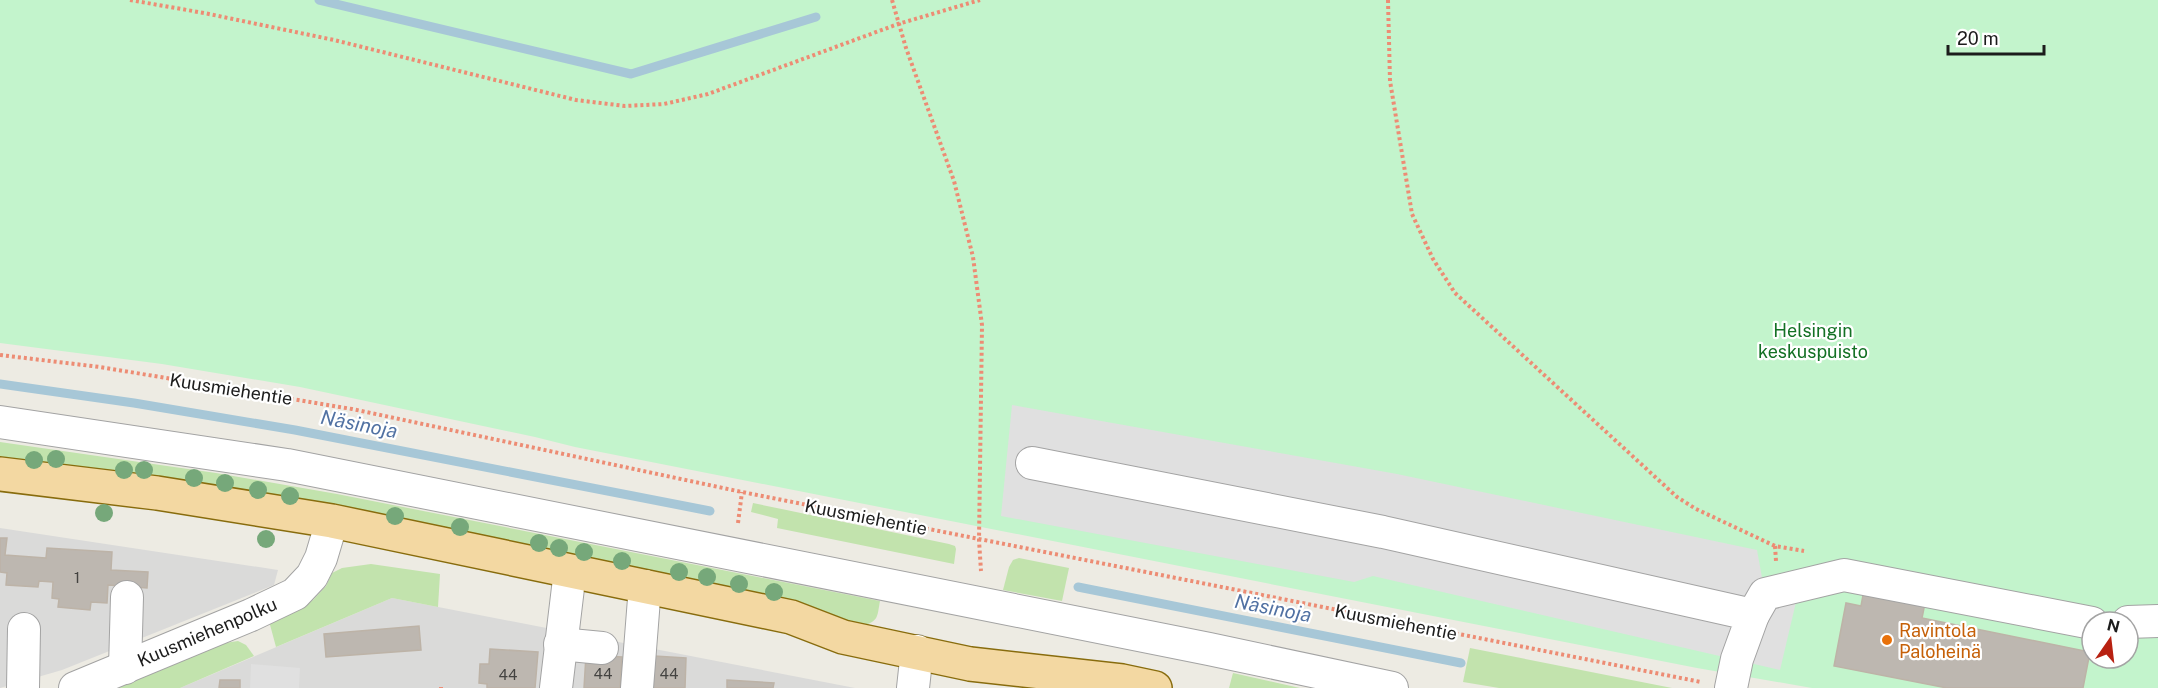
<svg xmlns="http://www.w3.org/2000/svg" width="2158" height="688" font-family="'Public Sans',sans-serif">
<rect width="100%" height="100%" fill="#edebe3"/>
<g fill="#dadad9">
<polygon points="0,528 278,570 274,585 62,670 0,688"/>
<polygon points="392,598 855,688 180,688"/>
</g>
<g fill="#c2e3ad">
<path d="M0 442 216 473 337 494 880 601C877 617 879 621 862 626L0 460Z"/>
<polygon points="753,503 949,544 955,546 956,549 954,564 777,528 778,519 751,512"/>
<polygon points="1019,558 1069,568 1062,601 1003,590 1009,567 1013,560"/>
<polygon points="371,564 440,574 438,607 392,598 276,647 269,621 313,600 326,586 332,573 342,568"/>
<polygon points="238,641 246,645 254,656 180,688 115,688 225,643"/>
<polygon points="1470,648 1672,688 1499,688 1463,682"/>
<polygon points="1233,673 1300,688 1229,688"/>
</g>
<path fill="#c3f4cc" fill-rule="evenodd" d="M0 0H2158V688H1812L1697 668 575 447 535 437 300 387 162 364 0 343ZM2092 622H2128V658H2092Z"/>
<g fill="#e0e0e0">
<polygon points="1012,405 1397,474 1757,550 1765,594 1796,602 1780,670 1373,576 1354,582 1001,516"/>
<polygon points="251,664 300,668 299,688 250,688"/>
</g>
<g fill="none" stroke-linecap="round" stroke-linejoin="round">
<g stroke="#a7c7d7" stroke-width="9">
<polyline points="319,0 631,74 816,17"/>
<polyline points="0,384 134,403 295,430 710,511"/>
<polyline points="1078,587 1461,663"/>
</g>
</g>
<g fill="#bdb7b0" stroke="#bdb3a7" stroke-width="1.5">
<polygon points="0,538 7,538 5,555 46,558 47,548 112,552 111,570 148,572 147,588 108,585 107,603 91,602 90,610 58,607 59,599 52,598 53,582 39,581 38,587 6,585 7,573 0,572"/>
<polygon points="1864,590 1925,603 1922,618 2090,652 2083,688 1947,688 1834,666 1846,603 1861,606"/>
<polygon points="419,626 421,650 326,657 324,634"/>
<polygon points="490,649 538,652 535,688 487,688 487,684 479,683 480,664 489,664"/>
<polygon points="586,655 622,657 620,688 584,688"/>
<polygon points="654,656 686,658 685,688 652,688"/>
<polygon points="220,680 240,680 240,688 219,688"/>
<polygon points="727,680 774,683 773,688 727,688"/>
</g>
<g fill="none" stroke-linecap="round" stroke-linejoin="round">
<defs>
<g id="minor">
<polyline points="0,422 287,465 1209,649 1392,688"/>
<polyline points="1032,463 1383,532 1753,615 1737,659 1731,688"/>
<polyline points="1753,615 1765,594 1844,575 2092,623"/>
<polyline points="2128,622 2158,621"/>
<polyline points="560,644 602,648"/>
<polyline points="125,668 127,597"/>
<polyline points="23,688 24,629"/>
<polyline points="75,688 251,615 295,594 312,576 321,558 332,521"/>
<polyline points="556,688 570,571"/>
<polyline points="637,688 645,586"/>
<polyline points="913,688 917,651"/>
</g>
<polyline id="major" points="0,474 157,493 332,521 791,617 843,637 970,664 1122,681 1155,688"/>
</defs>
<use href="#minor" stroke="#a3a3a3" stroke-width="34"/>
<use href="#major" stroke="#886c0d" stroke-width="36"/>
<g stroke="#ed8c74" stroke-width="4" stroke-dasharray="3 3" stroke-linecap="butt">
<polyline points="130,0 204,13 334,40 576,100 625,106 664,104 708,94 898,24 980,0"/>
<polyline points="892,0 906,48 954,181 973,257 982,325 979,540 981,571"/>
<polyline points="1388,0 1390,81 1412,214 1433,259 1455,293 1677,497 1696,509 1775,546 1804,551"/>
<polyline points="0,355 100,367 352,409 742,492 1701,682"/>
<polyline points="738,523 742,492"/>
<polyline points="1775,546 1776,561"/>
<polyline points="441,688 441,687"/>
</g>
<use href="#minor" stroke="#fff" stroke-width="32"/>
<use href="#major" stroke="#f3d8a2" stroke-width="33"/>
</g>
<g fill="#76a87a">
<circle cx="56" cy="459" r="9"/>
<circle cx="34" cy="460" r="9"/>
<circle cx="124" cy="470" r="9"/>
<circle cx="144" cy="470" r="9"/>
<circle cx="194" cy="478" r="9"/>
<circle cx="225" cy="483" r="9"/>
<circle cx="258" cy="490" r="9"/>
<circle cx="290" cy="496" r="9"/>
<circle cx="104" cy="513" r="9"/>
<circle cx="395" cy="516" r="9"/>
<circle cx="460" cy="527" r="9"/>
<circle cx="266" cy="539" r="9"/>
<circle cx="539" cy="543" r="9"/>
<circle cx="559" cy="548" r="9"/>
<circle cx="584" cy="552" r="9"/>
<circle cx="622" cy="561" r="9"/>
<circle cx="679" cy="572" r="9"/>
<circle cx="707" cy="577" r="9"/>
<circle cx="739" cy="584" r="9"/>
<circle cx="774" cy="592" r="9"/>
</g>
<circle fill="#e8710a" stroke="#fff" stroke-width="2" cx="1887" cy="640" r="6"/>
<g text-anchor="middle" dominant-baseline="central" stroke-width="4.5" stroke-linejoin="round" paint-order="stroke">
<g font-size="15" fill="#444341">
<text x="77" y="577">1</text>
<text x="603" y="673">44</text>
<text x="669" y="673">44</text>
<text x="508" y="674">44</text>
</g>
<g font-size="18" fill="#147125" stroke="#fff">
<text x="1813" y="330">Helsingin<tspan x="1813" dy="21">keskuspuisto</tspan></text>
</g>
<g font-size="18" fill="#1c1c1c" stroke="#fff">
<text transform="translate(231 389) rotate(9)">Kuusmiehentie</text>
<text transform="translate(866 517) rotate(11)">Kuusmiehentie</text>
<text transform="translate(1396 622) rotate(11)">Kuusmiehentie</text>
<text transform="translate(207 632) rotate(-23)">Kuusmiehenpolku</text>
</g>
<g font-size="18" fill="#c56008" stroke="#fff" text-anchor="start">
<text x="1899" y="630">Ravintola<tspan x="1899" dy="21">Paloheinä</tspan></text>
</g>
<g font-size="20" font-style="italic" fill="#5272a3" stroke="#fff">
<text transform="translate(359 424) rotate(11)">Näsinoja</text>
<text transform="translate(1273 608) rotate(11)">Näsinoja</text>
</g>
</g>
<g transform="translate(2110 640) rotate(14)"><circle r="28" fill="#ffffff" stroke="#a4a4a4" stroke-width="1.5"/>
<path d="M0-4.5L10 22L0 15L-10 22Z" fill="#b82111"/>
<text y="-9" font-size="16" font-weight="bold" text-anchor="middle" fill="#1c1c1c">N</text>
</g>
<path d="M1948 45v9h96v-9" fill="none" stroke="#1c1c1c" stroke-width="3"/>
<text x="1957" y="45" font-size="18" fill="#1c1c1c" stroke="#ffffff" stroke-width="4.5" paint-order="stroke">20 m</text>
</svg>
